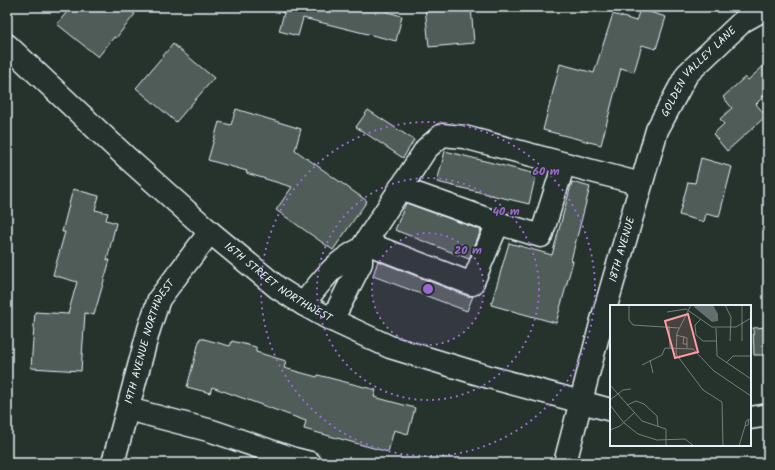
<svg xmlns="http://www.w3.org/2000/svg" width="775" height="470" font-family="Kalam,sans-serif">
<rect width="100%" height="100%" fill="#26332d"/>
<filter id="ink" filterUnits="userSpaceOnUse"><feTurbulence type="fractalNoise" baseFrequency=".025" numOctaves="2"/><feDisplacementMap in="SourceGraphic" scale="8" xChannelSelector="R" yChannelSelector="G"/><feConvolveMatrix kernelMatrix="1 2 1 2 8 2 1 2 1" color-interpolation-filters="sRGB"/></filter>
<g filter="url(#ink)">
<g fill="#505c59" stroke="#e8f1f8">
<polygon points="71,7 126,7 135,14 116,38 114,37 98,57 57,24"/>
<polygon points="281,7 389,7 387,12 402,16 396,41 303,18 298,36 279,31 284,13 281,12"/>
<polygon points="425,7 471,7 474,43 429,47"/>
<polygon points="640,9 666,17 656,49 642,45 634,72 621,68 601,145 543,130 560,64 594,73 613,14 636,21"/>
<polygon points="173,44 214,78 176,122 136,88"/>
<polygon points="768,62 768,92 756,104 766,116 727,151 713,134 724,124 720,119 732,108 723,97 745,77 748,80"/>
<polygon points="236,109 301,129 295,150 367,201 333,250 276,210 292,187 246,173 247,171 208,160 219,122 231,125"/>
<polygon points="368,110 414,140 403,158 356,127"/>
<polygon points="445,151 536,174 529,204 437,182"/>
<polygon points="701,158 732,167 719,217 706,214 704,222 679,215 688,182 695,183"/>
<polygon points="572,182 590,187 571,260 573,261 556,323 491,305 509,243 552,255"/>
<polygon points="73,189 99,196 95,210 108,213 106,220 116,223 107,260 110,260 94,315 85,313 81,371 31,368 35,312 68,314 77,282 53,275 65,232 62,232"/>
<polygon points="406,203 481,230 469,259 395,230"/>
<polygon points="378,261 467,296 473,296 467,311 373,276"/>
<polygon points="768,327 768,355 754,355 753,328"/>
<polygon points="200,338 230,346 232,341 256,347 256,352 286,361 284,368 317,377 318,375 376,390 374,397 415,408 408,434 394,430 388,452 304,429 306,421 212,387 210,393 187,387"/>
</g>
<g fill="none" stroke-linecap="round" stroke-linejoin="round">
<defs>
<g id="minor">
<path id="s1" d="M7 45 126 157 210 232 278 288 303 304 332 320 390 347 489 377 611 410"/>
<polyline points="400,188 498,223 541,236 564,164"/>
<polyline points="366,243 472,284 498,223"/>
<path d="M303 304C322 281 334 262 361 249L426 149 442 135 464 137 641 184"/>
<polyline points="332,320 361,263 361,249"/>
<polyline points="128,409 212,431 294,459 310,463"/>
<polyline points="750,418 768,415"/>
<path id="s2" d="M113 463 149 329 159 299 210 232"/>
<path id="s3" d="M565 463 602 320 657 130 687 74 743 21 768 7"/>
</g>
</defs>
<use href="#minor" stroke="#e8f1f8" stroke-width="25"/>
<use href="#minor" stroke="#26332d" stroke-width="22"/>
</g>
</g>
<circle cx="428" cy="289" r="56" fill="#9c67d0" fill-opacity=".12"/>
<g fill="none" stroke="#9c67d0" stroke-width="2" stroke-dasharray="2 4">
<circle cx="428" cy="289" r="56"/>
<circle cx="428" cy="289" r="111"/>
<circle cx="428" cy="289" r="167"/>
</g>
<g text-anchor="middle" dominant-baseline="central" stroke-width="3.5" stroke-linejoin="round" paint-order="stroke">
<g font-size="11" fill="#e8f1f8" stroke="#26332d">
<text stroke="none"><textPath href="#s3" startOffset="418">GOLDEN VALLEY LANE</textPath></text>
<text stroke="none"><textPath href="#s3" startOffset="221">18TH AVENUE</textPath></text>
<text stroke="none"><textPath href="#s1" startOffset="361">16TH STREET NORTHWEST</textPath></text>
<text stroke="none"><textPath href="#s2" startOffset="127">19TH AVENUE NORTHWEST</textPath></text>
</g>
</g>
<g transform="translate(610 305)">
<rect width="141" height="141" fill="#26332d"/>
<path d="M85 0H103L108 9V16L102 17 84 2Z" fill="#636f6d"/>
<path fill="none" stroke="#747f7e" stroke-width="1" d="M19 0V15L23 20 69 23M81 0 67 28 66 49 93 85 112 97 113 141M115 0 121 12 120 36M57 7 76 4 102 22H126L141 13M91 14 85 20 86 30 93 36H106M59 21 60 43M106 23 107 51 141 74M66 30 77 33V43M74 31 73 39H77M132 36V0M40 55 43 68M116 58 123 51H141M32 60 52 50 55 43 83 44 104 66 141 91M0 80 32 116 56 124V141M0 95 13 85 21 84M0 100 14 118 28 129 47 135 75 134 84 141M17 100 26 96 34 99 47 111 48 122M139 114 138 120 135 121 136 116ZM0 125 10 121 24 108M129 141 135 121"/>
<path fill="#ff9aa2" fill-opacity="0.15" stroke="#ff9aa2" stroke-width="2" d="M78 9 88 47 65 53 55 16Z"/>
<rect width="141" height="141" fill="none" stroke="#e8f1f8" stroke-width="2"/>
</g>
<circle cx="428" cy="289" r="6" fill="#9c67d0" stroke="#26332d" stroke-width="2"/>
<g font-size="12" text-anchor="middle" font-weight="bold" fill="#9c67d0" stroke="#26332d" stroke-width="3.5" stroke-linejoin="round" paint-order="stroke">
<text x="546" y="175">60 m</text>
<text x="506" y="215">40 m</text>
<text x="468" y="254">20 m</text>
</g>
<rect width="775" height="470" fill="none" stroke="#26332d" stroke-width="24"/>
<rect x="12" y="12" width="751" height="446" fill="none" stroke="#e8f1f8" stroke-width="1.5" filter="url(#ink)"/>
</svg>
